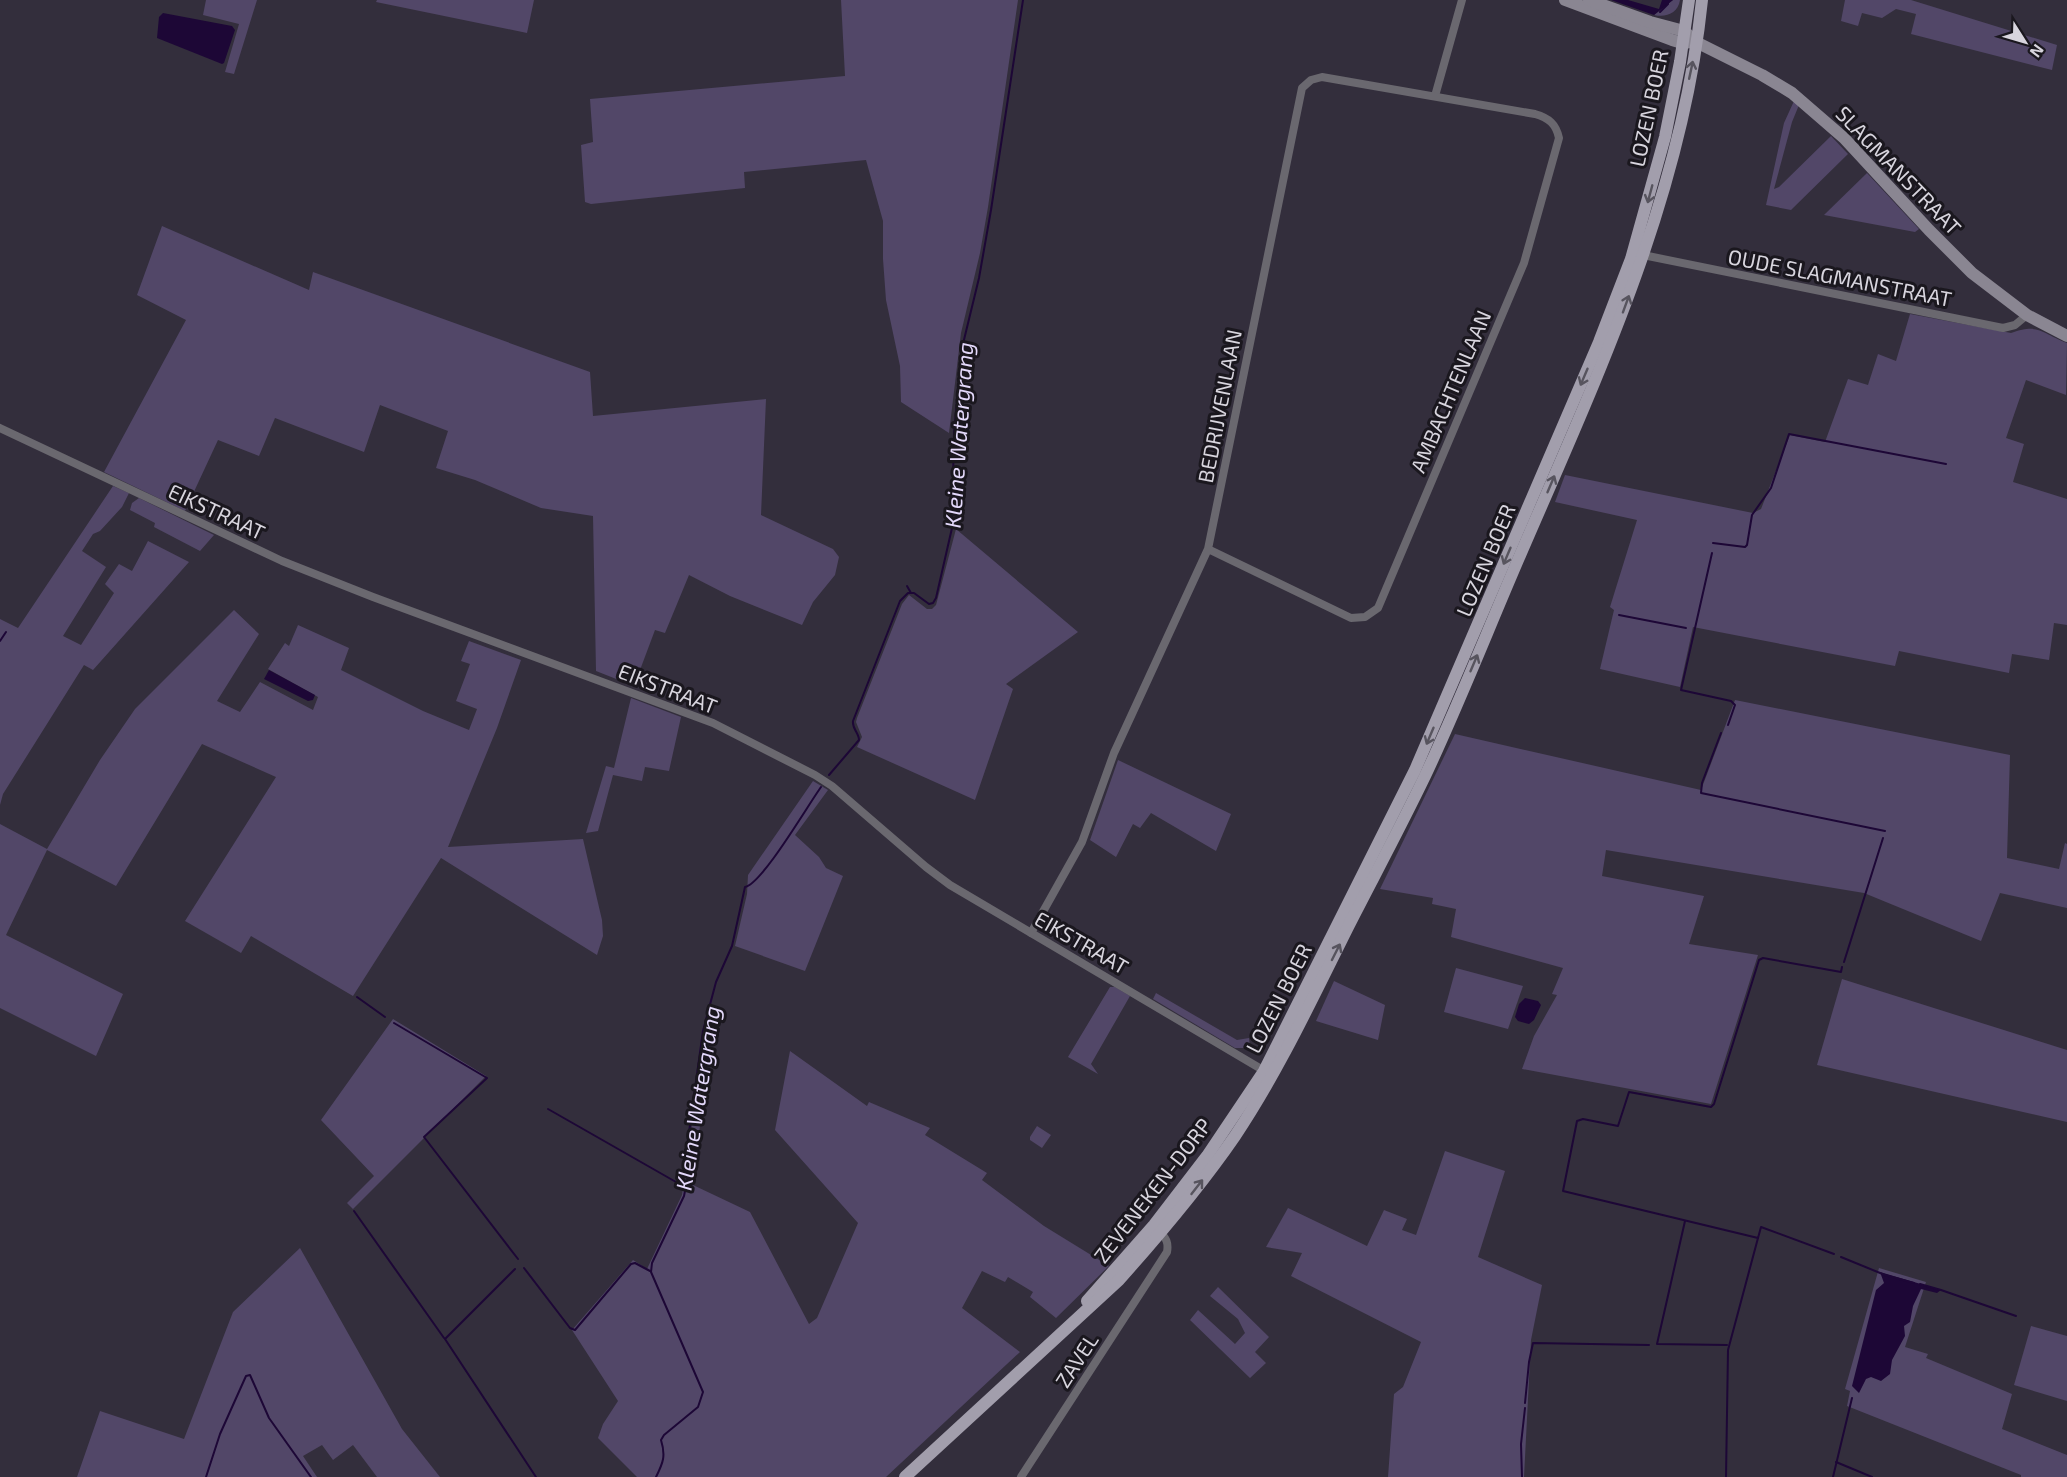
<svg xmlns="http://www.w3.org/2000/svg" width="2067" height="1477" font-family="'Exo 2',sans-serif">
<rect width="100%" height="100%" fill="#332e3c"/>
<g fill="#524768">
<polygon points="206,0 257,0 234,74 225,72 239,24 203,15"/>
<polygon points="377,0 534,0 527,33 376,2"/>
<polygon points="841,0 1018,0 988,207 980,253 961,333 949,433 901,402 900,366 886,300 883,259 883,221 866,160 744,172 745,188 591,204 585,202 581,145 593,142 590,99 845,76"/>
<path d="M1673 0H1680C1678 13 1666 18 1654 15Z"/>
<polygon points="1845,0 1911,0 2057,45 2052,70 1911,34 1916,14 1896,9 1882,18 1862,13 1858,26 1841,21"/>
<polygon points="1794,101 1799,105 1792,122 1774,189 1779,187 1831,136 1848,154 1791,210 1766,205 1784,123"/>
<polygon points="1867,173 1919,229 1915,232 1824,215"/>
<polygon points="162,226 309,290 313,272 590,372 593,416 766,399 761,515 833,549 839,557 835,575 813,602 802,625 730,596 689,575 665,633 655,630 634,686 596,671 593,516 541,508 475,480 436,468 448,431 380,405 364,452 275,418 259,456 218,440 185,511 104,472 186,320 137,295"/>
<path d="M1910 314 2011 333C2040 323 2041 333 2067 343L2066 395 2026 380 2006 438 2024 444 2013 482 2067 499V625L2054 623 2049 660 2012 654 2009 673 1899 651 1895 666 1693 627 1680 687 1600 669 1614 610 1610 607 1637 520 1555 502 1565 475 1753 513 1761 509 1790 435 1825 442 1848 379 1868 385 1878 354 1896 361Z"/>
<polygon points="113,486 129,493 122,507 100,531 93,534 82,551 106,567 63,636 81,645 114,593 105,584 119,564 132,571 148,541 189,562 93,670 84,665 3,794 0,805 0,619 18,628"/>
<polygon points="139,498 214,535 200,551 154,527 155,523 130,510 132,503"/>
<polygon points="956,529 1078,632 1006,684 1013,689 975,800 857,747 862,737 856,722 857,718 902,604 909,595 927,609 932,609 936,605"/>
<polygon points="234,610 259,634 217,701 240,712 260,682 313,710 318,697 268,669 285,643 289,646 298,625 349,648 341,670 423,711 469,730 477,709 456,701 470,664 461,661 469,641 521,660 497,728 448,847 583,839 602,920 603,936 597,955 441,858 353,996 251,936 241,953 185,921 276,777 202,744 116,886 47,850 6,935 123,994 96,1056 0,1008 0,824 47,849 100,760 135,709"/>
<polygon points="631,698 681,717 669,771 645,767 642,781 613,775 598,831 586,833 606,766 614,768"/>
<polygon points="1735,700 2010,755 2007,858 2059,869 2065,843 2067,844 2067,908 2000,893 1981,941 1864,893 1606,850 1602,876 1704,896 1689,944 1758,955 1711,1104 1522,1069 1534,1036 1557,995 1552,994 1563,968 1451,937 1456,909 1432,904 1433,898 1380,889 1455,734 1701,790"/>
<polygon points="1118,760 1231,814 1216,851 1151,813 1140,828 1133,824 1116,857 1090,840"/>
<polygon points="813,781 828,790 795,835 819,857 826,868 843,876 805,971 735,946 747,894 748,875"/>
<polygon points="1456,968 1523,986 1508,1029 1444,1012"/>
<polygon points="1842,979 2067,1050 2067,1122 1817,1065"/>
<polygon points="1334,981 1385,1005 1378,1040 1316,1021"/>
<polygon points="1110,987 1115,987 1130,996 1091,1064 1098,1074 1068,1057"/>
<polygon points="1156,993 1237,1040 1249,1038 1250,1048 1235,1048 1153,999"/>
<polygon points="393,1019 486,1076 353,1209 347,1203 374,1176 321,1120"/>
<polygon points="704,1041 710,1041 693,1185 750,1212 809,1324 817,1318 858,1223 775,1130 790,1051 867,1106 869,1102 930,1128 925,1135 987,1173 982,1180 1044,1226 1109,1266 1056,1318 1030,1297 1033,1292 1008,1277 1005,1282 982,1271 962,1308 1020,1352 886,1477 637,1477 598,1438 603,1424 618,1401 572,1330 633,1260 647,1269 682,1195"/>
<polygon points="1037,1126 1051,1135 1042,1148 1030,1140 1030,1137"/>
<polygon points="1445,1151 1505,1171 1478,1257 1542,1285 1531,1340 1524,1477 1388,1477 1394,1394 1403,1387 1421,1342 1291,1276 1302,1253 1266,1247 1288,1208 1367,1246 1384,1210 1407,1219 1402,1230 1416,1235"/>
<polygon points="300,1248 402,1429 440,1477 377,1477 353,1445 333,1460 322,1445 303,1456 317,1477 77,1477 100,1411 184,1439 233,1312"/>
<polygon points="1879,1268 1926,1282 1905,1347 1928,1354 1926,1358 2012,1394 2002,1429 2067,1455 2067,1477 2021,1477 2021,1475 1847,1406 1850,1391 1845,1389"/>
<polygon points="1218,1287 1269,1337 1255,1352 1266,1363 1250,1378 1190,1320 1198,1310 1235,1344 1245,1333 1238,1319 1210,1296"/>
<polygon points="2031,1326 2067,1336 2067,1401 2014,1385"/>
</g>
<g fill="#1d0736">
<polygon points="1611,0 1628,0 1659,9 1662,0 1673,0 1654,15"/>
<polygon points="163,13 232,26 235,30 224,63 222,64 157,38 159,17"/>
<polygon points="269,670 315,695 313,700 308,701 264,679"/>
<polygon points="1525,998 1538,1001 1541,1005 1534,1020 1529,1024 1518,1021 1515,1017 1519,1004"/>
<polygon points="1880,1272 1941,1290 1937,1293 1921,1289 1913,1306 1910,1322 1904,1326 1905,1336 1892,1360 1890,1374 1881,1381 1871,1377 1866,1379 1859,1393 1852,1386 1876,1290 1884,1283"/>
</g>
<g fill="none" stroke-linecap="round" stroke-linejoin="round">
<g stroke="#1d0736" stroke-width="2">
<polyline points="1660,12 1668,4 1668,0"/>
<polyline points="1713,543 1745,547 1747,545 1752,515 1771,488 1789,434 1946,464"/>
<polyline points="1712,553 1681,690 1731,701 1735,705 1728,725"/>
<polyline points="907,586 911,593"/>
<polyline points="1619,615 1686,628"/>
<polyline points="0,641 6,632"/>
<polyline points="1721,733 1702,783 1701,793 1885,831"/>
<path d="M829 775 859 740C859 733 852 729 853 721L900 601 908 593H914L929 604 933 603 936 598 952 528 954 433 962 348 979 278 991 210 1023 0"/>
<polyline points="1844,962 1883,838"/>
<polyline points="357,997 385,1017"/>
<polyline points="394,1023 487,1078 424,1137 518,1259"/>
<polyline points="548,1109 683,1186"/>
<polyline points="354,1211 444,1338"/>
<polyline points="1685,1221 1657,1344 1727,1345"/>
<polyline points="1834,1254 1761,1227 1758,1238 1563,1191 1577,1121 1583,1119 1618,1126 1629,1092 1711,1107 1714,1104 1759,960 1763,958 1841,972 1842,967"/>
<polyline points="1841,1257 1885,1275 1914,1283"/>
<polyline points="524,1268 570,1328 575,1330 631,1264 635,1263 650,1271"/>
<polyline points="515,1269 445,1339 536,1477"/>
<polyline points="1920,1284 1941,1290 2016,1316"/>
<polyline points="1525,1403 1529,1362 1533,1343 1649,1345"/>
<polyline points="1836,1462 1872,1477"/>
<polyline points="206,1477 220,1434 246,1376 250,1375 269,1418 311,1477"/>
<path d="M656 1477C663 1463 666 1456 661 1440L664 1435 698 1407 703 1392 651 1272 652 1263 684 1196 685 1191 682 1183 703 1031 716 982 732 946 745 887C762 884 808 805 821 787"/>
<polyline points="1522,1477 1521,1444 1525,1408"/>
<polyline points="1726,1477 1728,1350 1758,1238"/>
<polyline points="1833,1477 1852,1398"/>
</g>
<g stroke="#6a686f" stroke-width="8">
<polyline points="1435,96 1462,0"/>
<polyline points="1643,255 2003,328 2015,325 2027,315"/>
<polyline points="0,428 282,561 373,597 713,723 815,775 832,786 926,867 950,885 1268,1073"/>
<path d="M1031 933 1082 842 1114 753 1208 549 1302 88 1311 80 1322 77 1535 114C1549 118 1556 124 1559 138L1524 263 1378 608 1365 617 1351 618 1208 549"/>
<path d="M1021 1477 1167 1252C1169 1241 1165 1238 1159 1230"/>
</g>
<g stroke="#8a8692" stroke-width="12">
<polyline points="1565,0 1672,40 1682,43 1692,42"/>
<polyline points="1589,0 1650,22 1684,31 1696,42 1762,75 1792,93 1844,138 1929,230 1972,273 2027,315 2067,336"/>
</g>
<g stroke="#a29eac" stroke-width="12">
<polyline points="1087,1301 1154,1225 1207,1156 1264,1071 1415,770 1599,342 1631,259 1665,137 1680,62 1689,0"/>
<path d="M905 1477 1119 1280C1160 1234 1200 1187 1235 1136 1279 1070 1312 999 1347 929 1373 878 1400 828 1425 776 1458 706 1487 632 1518 560 1596 379 1682 198 1702 0"/>
</g>
</g>
<defs><path id="oneway-shaft" d="M-6 0H5M1.5-3L5.5 0L1.5 3" fill="none" stroke-width="1.6" stroke-linecap="round" stroke-linejoin="round" transform="scale(1.5)"/></defs>
<g stroke="#57545e">
<use href="#oneway-shaft" transform="translate(1691 70) rotate(-78)"/>
<use href="#oneway-shaft" transform="translate(1650 194) rotate(105)"/>
<use href="#oneway-shaft" transform="translate(1626 304) rotate(-70)"/>
<use href="#oneway-shaft" transform="translate(1584 377) rotate(113)"/>
<use href="#oneway-shaft" transform="translate(1551 484) rotate(-67)"/>
<use href="#oneway-shaft" transform="translate(1507 556) rotate(113)"/>
<use href="#oneway-shaft" transform="translate(1474 663) rotate(-67)"/>
<use href="#oneway-shaft" transform="translate(1430 736) rotate(113)"/>
<use href="#oneway-shaft" transform="translate(1336 952) rotate(-63)"/>
<use href="#oneway-shaft" transform="translate(1197 1187) rotate(-52)"/>
</g>
<g text-anchor="middle" dominant-baseline="central" stroke-width="6" stroke-linejoin="round" paint-order="stroke">
<g font-size="21" fill="#d8d5de" stroke="#1a171e">
<text transform="translate(1648 108) rotate(-78)">LOZEN BOER</text>
<text transform="translate(1899 170) rotate(46)">SLAGMANSTRAAT</text>
<text transform="translate(1840 277) rotate(11)">OUDE SLAGMANSTRAAT</text>
<text transform="translate(1450 391) rotate(-67)">AMBACHTENLAAN</text>
<text transform="translate(1219 406) rotate(-79)">BEDRIJVENLAAN</text>
<text transform="translate(217 511) rotate(25)">EIKSTRAAT</text>
<text transform="translate(1485 560) rotate(-67)">LOZEN BOER</text>
<text transform="translate(668 688) rotate(21)">EIKSTRAAT</text>
<text transform="translate(1082 942) rotate(30)">EIKSTRAAT</text>
<text transform="translate(1278 998) rotate(-63)">LOZEN BOER</text>
<text transform="translate(1152 1190) rotate(-52)">ZEVENEKEN-DORP</text>
<text transform="translate(1076 1360) rotate(-57)">ZAVEL</text>
</g>
<g font-size="22" font-style="italic" fill="#e4d9fb" stroke="#1a171e">
<text transform="translate(958 435) rotate(-86)">Kleine Watergrang</text>
<text transform="translate(697 1098) rotate(-81)">Kleine Watergrang</text>
</g>
</g>
<g transform="translate(2025 42) rotate(127)" stroke="#1a171e" stroke-width="4.5" paint-order="stroke">
<path d="M0-4.5L10 22L0 15L-10 22Z" fill="#d8d5de"/>
<text y="-9" font-size="16" font-weight="bold" text-anchor="middle" fill="#d8d5de">N</text>
</g>
</svg>
